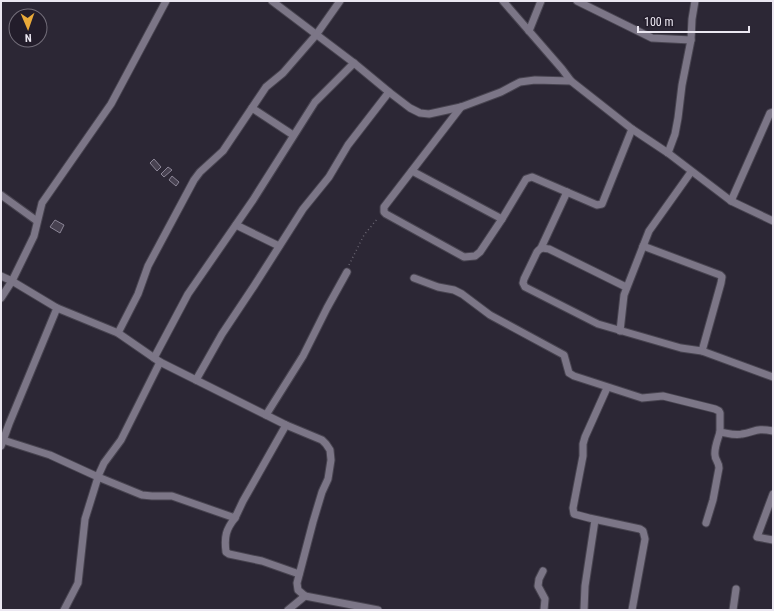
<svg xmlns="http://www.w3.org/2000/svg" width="774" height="611" font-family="'Roboto Condensed',sans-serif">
<rect width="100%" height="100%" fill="#2c2735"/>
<g fill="#474150" stroke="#8b8596">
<polygon points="154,159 161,167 157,171 150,163"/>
<polygon points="168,167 172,170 164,177 161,174"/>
<polygon points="172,176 179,182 176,186 169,180"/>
<polygon points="55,220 64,225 60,233 50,227"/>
</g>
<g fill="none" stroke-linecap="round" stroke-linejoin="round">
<defs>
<g id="street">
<polyline points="272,1 354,63 389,92 410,108 420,113 429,114 461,107 501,92 520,82 535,80 571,81 632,129 668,153 731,201 773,221"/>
<polyline points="503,1 562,69 571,81"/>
<polyline points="577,1 652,38 691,40"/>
<polyline points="529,31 541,1"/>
<polyline points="461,107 384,207 384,212 386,214 464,257 475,256 480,252 502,219 526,179 532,177 597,205 602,204 632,129"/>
<polyline points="252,108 293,135"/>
<polyline points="668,153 675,134 678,118 682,85 691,40 692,19 695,1"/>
<polyline points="412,171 502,219"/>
<polyline points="1,195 37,221"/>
<polyline points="731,201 770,113 773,112"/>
<polyline points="236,225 279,246"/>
<polyline points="643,246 720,275 722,277 721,283 702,351"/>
<polyline points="541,248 567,192"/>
<polyline points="1,276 12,281 57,308 118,333 160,362 286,425 322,440 326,444 330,450 331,460 328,479 322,492 313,522 297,583 298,590 305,596 378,610"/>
<path d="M414 278 438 287 454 290 462 294 490 315 564 355 569 373 574 376 642 398 663 396 715 409 719 411 720 413V432C727 433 735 436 742 434 757 431 756 428 773 431"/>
<path d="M626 287 549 249C544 248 541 247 537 252L524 279 523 283 525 287 598 324 681 348 702 351 773 377"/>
<polyline points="1,298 12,281 34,236 42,203 111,104 166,1"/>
<polyline points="620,331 624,295 649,231 691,172"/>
<polyline points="118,333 138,294 148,266 194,180 200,172 223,151 266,87 283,73 316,35 340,1"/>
<polyline points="154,358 188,294 253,200 315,102 354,63"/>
<polyline points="196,380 222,334 254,286 303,209 329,177 348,145 389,92"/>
<polyline points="607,388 585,437 583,444 583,456 573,508 574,514 589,518 640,529 643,531 645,539 632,610"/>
<polyline points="266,415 303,356 327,308 347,272"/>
<polyline points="3,440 50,455 98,477 142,495 152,496 172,496 235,518 243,501 286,425"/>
<polyline points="1,446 9,424 57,308"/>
<polyline points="773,494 757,537 773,540"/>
<path d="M235 518C226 529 224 537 226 552L229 554 262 561 299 574"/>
<path d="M706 523 713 500 719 468C719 462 715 460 715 455 714 448 718 439 720 432"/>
<polyline points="543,571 539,579 538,586 545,599 544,610"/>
<polyline points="64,610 78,583 85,519 99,474 104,463 121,440 160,362"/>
<polyline points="288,610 305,596"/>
<polyline points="584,610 585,586 595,520"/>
<polyline points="733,610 736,589"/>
</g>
</defs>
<use href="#street" stroke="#484450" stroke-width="9"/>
<polyline stroke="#696571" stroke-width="1.5" stroke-dasharray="1 3" stroke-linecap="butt" points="349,265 364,235 378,218"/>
<use href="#street" stroke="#7c7687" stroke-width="7"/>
</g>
<rect width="774" height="611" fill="none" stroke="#ebe7f1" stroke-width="4"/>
<g transform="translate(28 28) rotate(178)"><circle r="19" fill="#231d2b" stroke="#736e7a"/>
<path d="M0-3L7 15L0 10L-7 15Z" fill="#eaaa39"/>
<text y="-6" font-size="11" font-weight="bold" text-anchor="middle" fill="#ebe7f1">N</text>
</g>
<path d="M638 26v6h111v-6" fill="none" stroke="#ebe7f1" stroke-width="2"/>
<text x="644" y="26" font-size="12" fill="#ebe7f1" stroke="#231d2b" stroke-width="3" paint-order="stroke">100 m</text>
</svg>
